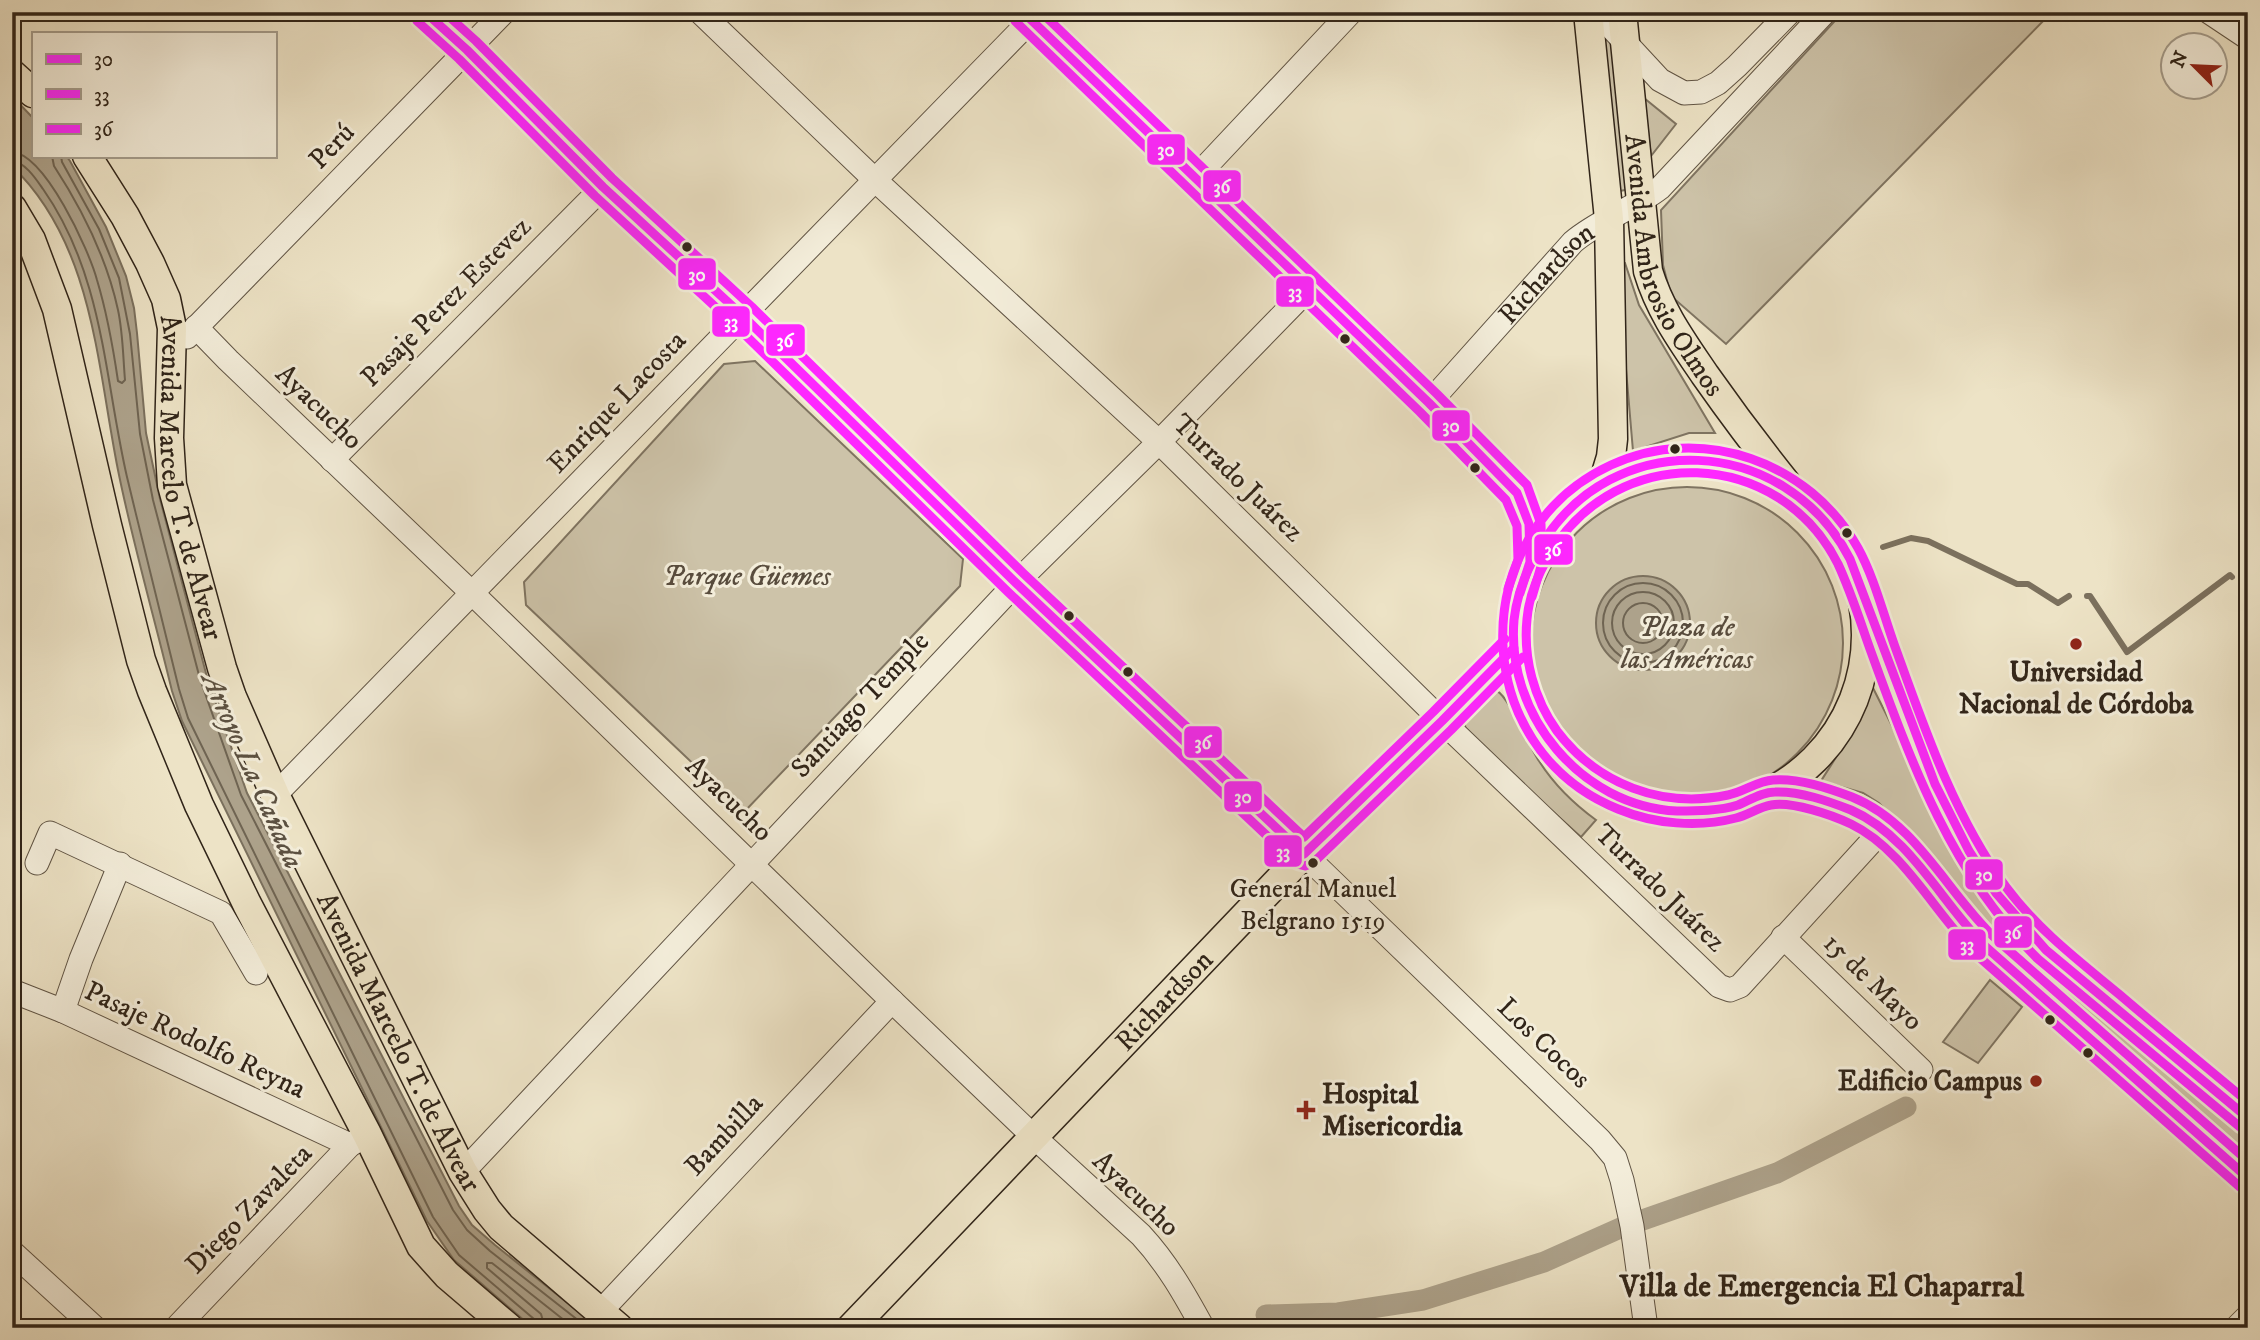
<svg xmlns="http://www.w3.org/2000/svg" width="2260" height="1340" font-family="'IM FELL DW Pica',serif">
<rect width="100%" height="100%" fill="#ede3c6"/>
<filter id="stains"><feTurbulence type="fractalNoise" baseFrequency=".00286" numOctaves="4"/><feColorMatrix values="0 0 0 0 .2 0 0 0 0 .09 0 0 0 0 .02 0 0 0 .5 -.17"/></filter>
<radialGradient id="worn" r=".72"><stop offset=".6" stop-color="#630" stop-opacity="0"/><stop offset="1" stop-color="#630" stop-opacity=".3"/></radialGradient>
<g fill="#cdc3a9" stroke="#7f7461" stroke-width="2">
<polygon points="1843,12 2052,12 1726,344 1671,296 1663,265 1661,210"/>
<polygon points="1608,39 1613,39 1632,189 1619,191 1604,40"/>
<polygon points="1644,98 1676,124 1651,156"/>
<polygon points="1625,263 1639,305 1715,433 1689,433 1633,451 1617,264"/>
<polygon points="755,361 963,559 960,586 744,812 526,605 524,582 724,364"/>
<circle cx="1687" cy="643" r="156"/>
<path d="M1869 680 1968 877 2002 925 2027 951 2248 1134V1157L2012 963 1931 866 1894 819 1879 803 1863 793 1821 781C1841 749 1864 718 1869 680Z"/>
<path d="M1497 691C1509 697 1529 746 1539 761 1553 783 1574 804 1596 820L1581 837 1467 734C1460 715 1471 708 1483 694Z"/>
<polygon points="1990,980 2022,1007 1978,1063 1943,1042"/>
</g>
<g fill="#ada28b" stroke="#7b705d" stroke-width="2">
<path d="M12 96 33 118V156H66L70 161 106 227 126 276 134 308 137 333 146 433 160 499 207 677 247 793 459 1206 472 1225 495 1245 599 1328H533L454 1260 427 1221 182 721 172 691C155 620 134 548 119 475 97 369 95 246 12 166Z"/>
<circle cx="1643" cy="623" r="47"/>
</g>
<g fill="none" stroke-linecap="round" stroke-linejoin="round">
<g stroke="#6f6452" stroke-width="2">
<path d="M12 152C45 154 89 250 97 280 107 313 113 347 118 381L122 383 125 380C123 357 123 333 118 310 107 259 82 209 54 166L52 156"/>
<polyline points="61,156 62,162 99,229 119,278 130,334 140,434 153,500 200,679 241,795 453,1210 467,1230 490,1251 588,1328"/>
<path d="M12 161C25 162 36 179 43 189 104 276 104 377 127 477 144 548 162 619 179 689L188 718 433 1217 459 1255 534 1319 537 1328"/>
<circle cx="1643" cy="623" r="40"/>
<circle cx="1643" cy="623" r="31"/>
<circle cx="1643" cy="623" r="20"/>
<polyline points="545,1328 541,1314 487,1268 487,1263 492,1263 574,1328"/>
</g>
<g stroke="#7b705d" stroke-width="6">
<polyline points="1883,547 1911,538 1928,541 2017,584 2028,584 2058,603 2069,596"/>
<polyline points="2247,590 2248,591"/>
<polyline points="2087,596 2090,596 2127,652 2230,575 2232,577"/>
</g>
<g stroke="#ada28b" stroke-width="21">
<polyline points="1634,1223 1777,1173 1906,1107"/>
<polyline points="1266,1315 1338,1313 1423,1300 1544,1262 1627,1225"/>
</g>
<defs>
<g id="minor">
<polyline points="425,12 467,50 603,187 743,316 1016,583 1304,854 1600,1140 1615,1158 1622,1180 1632,1226 1646,1328"/>
<polyline points="700,12 875,180 1159,442 1442,721 1719,986 1730,990 1740,986 1883,829"/>
<polyline points="1597,12 1660,80 1684,93 1701,92 1718,83 1737,66 1790,12"/>
<polyline points="2209,12 2248,38"/>
<polyline points="1195,178 1351,12"/>
<path d="M196 327 228 360 473 594 892 1001 1033 1136 1141 1235C1167 1263 1185 1295 1203 1328"/>
<polyline points="187,337 504,12"/>
<path id="s1" d="M1429 403 1573 242C1599 220 1633 209 1660 188L1825 12"/>
<polyline points="332,460 603,187"/>
<polyline points="275,795 1031,20"/>
<polyline points="37,863 50,833 221,913 256,973"/>
<polyline points="1783,937 1921,1070"/>
<polyline points="12,991 63,1011 350,1145"/>
<polyline points="63,1011 81,959 120,864"/>
<polyline points="463,1172 1016,583 1159,442 1309,288"/>
<polyline points="12,1252 95,1328"/>
<polyline points="601,1311 892,1001"/>
<polyline points="176,1328 350,1145 362,1138"/>
<polyline points="2236,1328 2248,1316"/>
</g>
<g id="major">
<polyline points="1023,12 1429,403 1517,493 1529,524 1530,562"/>
<polyline points="1588,12 1609,219 1613,439 1611,457 1604,480"/>
<path id="s2" d="M1622 12 1648 271C1660 311 1682 341 1705 375 1731 412 1758 448 1786 483"/>
<polyline points="12,74 33,93"/>
<path id="s3" d="M87 156 125 216 150 263 166 299 172 328 169 438 172 485 222 668 232 697 275 795 463 1172 487 1210 501 1227 619 1328"/>
<polyline points="12,208 31,240 57,309 107,525 141,660 152,691 199,805 247,904 367,1134 421,1246 447,1275 509,1328"/>
<circle cx="1690" cy="635" r="176"/>
<path d="M1871 619C1916 735 1952 862 2046 950L2248 1118"/>
<polyline points="1772,792 1821,800 1851,810 1883,829 1913,861 1977,938 2248,1178"/>
<path id="s4" d="M851 1328 1304 854 1442 721 1514 648"/>
</g>
</defs>
<use href="#minor" stroke="#605444" stroke-width="25"/>
<use href="#major" stroke="#312519" stroke-width="31"/>
<use href="#minor" stroke="#f3edda" stroke-width="23"/>
<use href="#major" stroke="#ede3c6" stroke-width="28"/>
<defs>
<g id="bus-1">
<polyline points="425,12 467,50 603,187 743,316 1016,583 1304,854 1442,721 1514,648"/>
<polyline points="1023,12 1429,403 1517,493 1529,524 1530,562 1520,593"/>
<path d="M2248 1118 2046 950 1996 893 1969 851 1935 784 1850 559C1786 434 1612 425 1540 547 1527 569 1517 594 1514 620 1506 715 1581 806 1677 811 1697 811 1719 811 1738 805 1750 800 1762 792 1775 792 1800 791 1828 801 1851 810 1911 836 1942 904 1987 948L2248 1178"/>
</g>
<g id="bus-2">
<polyline points="417,21 459,59 595,196 735,325 1008,592 1297,864 1305,866 1313,863 1451,730 1523,657"/>
<polyline points="1015,21 1420,412 1506,500 1517,526 1518,560 1508,589"/>
<path d="M2240 1187 1979 957C1936 916 1905 850 1851 824 1832 815 1792 801 1771 805 1759 807 1748 815 1736 818 1698 828 1654 824 1618 809 1467 748 1464 533 1611 465 1702 423 1810 462 1858 548 1874 577 1883 613 1894 644 1924 727 1953 814 2006 887 2038 930 2079 961 2120 995 2162 1031 2205 1066 2248 1102"/>
</g>
<g id="bus-3">
<polyline points="444,12 476,41 612,178 752,307 1024,574 1304,837 1433,712 1505,639"/>
<polyline points="1041,12 1437,394 1527,485 1541,524 1542,563 1532,597"/>
<path d="M2240 1127 2038 959C1951 874 1911 762 1870 649 1860 621 1851 592 1838 564 1779 447 1617 441 1550 554 1538 574 1529 596 1527 619 1523 658 1534 699 1557 731 1597 784 1662 809 1728 795 1744 792 1757 781 1773 780 1799 778 1828 788 1852 797 1917 823 1947 893 1996 939L2248 1161"/>
</g>
</defs>
<use href="#bus-1" stroke="#f3edda" stroke-width="14"/>
<use href="#bus-2" stroke="#f3edda" stroke-width="14"/>
<use href="#bus-3" stroke="#f3edda" stroke-width="14"/>
<use href="#bus-1" stroke="#fe27ff" stroke-width="9"/>
<use href="#bus-2" stroke="#fe27ff" stroke-width="9"/>
<use href="#bus-3" stroke="#fe27ff" stroke-width="9"/>
</g>
<g fill="#312519" stroke="#f3edda" stroke-width="2.5">
<circle cx="687" cy="247" r="6"/>
<circle cx="1345" cy="339" r="6"/>
<circle cx="1675" cy="449" r="6"/>
<circle cx="1475" cy="468" r="6"/>
<circle cx="1847" cy="533" r="6"/>
<circle cx="1069" cy="616" r="6"/>
<circle cx="1128" cy="672" r="6"/>
<circle cx="1313" cy="863" r="6"/>
<circle cx="2050" cy="1020" r="6"/>
<circle cx="2088" cy="1053" r="6"/>
</g>
<g fill="#8f2418" stroke="#f3edda" stroke-width="2.5">
<circle cx="2076" cy="644" r="7"/>
<circle cx="2036" cy="1081" r="7"/>
<path d="M1302.5 1099.5h7v7h7v7h-7v7h-7v-7h-7v-7h7z"/>
</g>
<g text-anchor="middle" dominant-baseline="central" stroke-width="6" stroke-linejoin="round" paint-order="stroke">
<g font-size="26" fill="#312519" stroke="#f3edda">
<text x="1313" y="889">General Manuel<tspan x="1313" dy="32">Belgrano 1519</tspan></text>
</g>
<g font-size="28" fill="#312519" stroke="#f3edda">
<text transform="translate(332 146) rotate(-46)">Perú</text>
<text stroke="none"><textPath href="#s2" startOffset="262">Avenida Ambrosio Olmos</textPath></text>
<text stroke="none"><textPath href="#s1" startOffset="175">Richardson</textPath></text>
<text transform="translate(446 302) rotate(-45)">Pasaje Perez Estevez</text>
<text transform="translate(617 402) rotate(-46)">Enrique Lacosta</text>
<text transform="translate(319 407) rotate(44)">Ayacucho</text>
<text stroke="none"><textPath href="#s3" startOffset="345">Avenida Marcelo T. de Alvear</textPath></text>
<text transform="translate(1238 478) rotate(44)">Turrado Juárez</text>
<text transform="translate(860 705) rotate(-47)">Santiago Temple</text>
<text transform="translate(729 799) rotate(44)">Ayacucho</text>
<text transform="translate(1660 888) rotate(44)">Turrado Juárez</text>
<text transform="translate(1873 982) rotate(44)">15 de Mayo</text>
<text stroke="none"><textPath href="#s4" startOffset="453">Richardson</textPath></text>
<text transform="translate(195 1040) rotate(25)">Pasaje Rodolfo Reyna</text>
<text stroke="none"><textPath href="#s3" startOffset="954">Avenida Marcelo T. de Alvear</textPath></text>
<text transform="translate(1544 1043) rotate(44)">Los Cocos</text>
<text transform="translate(724 1135) rotate(-47)">Bambilla</text>
<text transform="translate(1136 1194) rotate(44)">Ayacucho</text>
<text transform="translate(249 1209) rotate(-46)">Diego Zavaleta</text>
</g>
<g font-size="28" font-style="italic" fill="#584c3d" stroke="#f3edda">
<text x="747" y="576">Parque Güemes</text>
<text x="1687" y="627">Plaza de<tspan x="1687" dy="32">las Américas</tspan></text>
</g>
<g font-size="28" font-weight="bold" fill="#312519" stroke="#f3edda">
<text x="2076" y="672">Universidad<tspan x="2076" dy="32">Nacional de Córdoba</tspan></text>
<text x="2022" y="1081" text-anchor="end">Edificio Campus</text>
<text x="1322" y="1094" text-anchor="start">Hospital<tspan x="1322" dy="32">Misericordia</tspan></text>
</g>
<g font-size="30" font-style="italic" fill="#5c5141" stroke="#f3edda">
<text transform="translate(252 771) rotate(66)">Arroyo La Cañada</text>
</g>
<g font-size="30" font-weight="bold" fill="#312519" stroke="#f3edda">
<text x="1822" y="1287">Villa de Emergencia El Chaparral</text>
</g>
</g>
<g stroke="#f3edda" stroke-width="2.5">
<rect x="1146" y="133" width="40" height="33" rx="7" fill="#fe27ff"/>
<rect x="1202" y="169" width="40" height="34" rx="7" fill="#fe27ff"/>
<rect x="677" y="257" width="40" height="34" rx="7" fill="#fe27ff"/>
<rect x="1275" y="275" width="40" height="33" rx="7" fill="#fe27ff"/>
<rect x="711" y="305" width="40" height="33" rx="7" fill="#fe27ff"/>
<rect x="765" y="323" width="41" height="34" rx="7" fill="#fe27ff"/>
<rect x="1431" y="409" width="40" height="33" rx="7" fill="#fe27ff"/>
<rect x="1533" y="533" width="41" height="33" rx="7" fill="#fe27ff"/>
<rect x="1183" y="725" width="40" height="34" rx="7" fill="#fe27ff"/>
<rect x="1223" y="780" width="40" height="33" rx="7" fill="#fe27ff"/>
<rect x="1263" y="834" width="40" height="34" rx="7" fill="#fe27ff"/>
<rect x="1964" y="858" width="40" height="33" rx="7" fill="#fe27ff"/>
<rect x="1993" y="915" width="40" height="34" rx="7" fill="#fe27ff"/>
<rect x="1947" y="928" width="40" height="33" rx="7" fill="#fe27ff"/>
</g>
<g font-size="19" text-anchor="middle" font-weight="bold" fill="#fff">
<text x="1166" y="156">30</text>
<text x="1222" y="193">36</text>
<text x="697" y="281">30</text>
<text x="1295" y="298">33</text>
<text x="731" y="328">33</text>
<text x="785" y="347">36</text>
<text x="1451" y="432">30</text>
<text x="1553" y="556">36</text>
<text x="1203" y="749">36</text>
<text x="1243" y="803">30</text>
<text x="1283" y="858">33</text>
<text x="1984" y="881">30</text>
<text x="2013" y="939">36</text>
<text x="1967" y="951">33</text>
</g>
<rect width="2260" height="1340" fill="none" stroke="#ede3c6" stroke-width="42"/>
<rect x="14" y="14" width="2232" height="1312" fill="none" stroke="#312519" stroke-width="3.5"/>
<rect x="21" y="21" width="2218" height="1298" fill="none" stroke="#312519" stroke-width="2"/>
<rect x="32" y="32" width="245" height="126" fill="#f3edda" stroke="#a59d8d" stroke-width="2"/>
<rect x="46" y="54" width="35" height="10" fill="#fe27ff" stroke="#a59d8d" stroke-width="2"/>
<text x="94" y="66" font-size="21" fill="#312519">30</text>
<rect x="46" y="89" width="35" height="10" fill="#fe27ff" stroke="#a59d8d" stroke-width="2"/>
<text x="94" y="102" font-size="21" fill="#312519">33</text>
<rect x="46" y="124" width="35" height="10" fill="#fe27ff" stroke="#a59d8d" stroke-width="2"/>
<text x="94" y="136" font-size="21" fill="#312519">36</text>
<g transform="translate(2194 66) rotate(294)"><circle r="33" fill="#f3edda" stroke="#a59d8d" stroke-width="2"/>
<path d="M0-5L12 26L0 18L-12 26Z" fill="#8f2418"/>
<text y="-10" font-size="19" font-weight="bold" text-anchor="middle" fill="#312519">N</text>
</g>
<rect width="100%" height="100%" filter="url(#stains)"/>
<rect width="100%" height="100%" fill="url(#worn)"/>
</svg>
